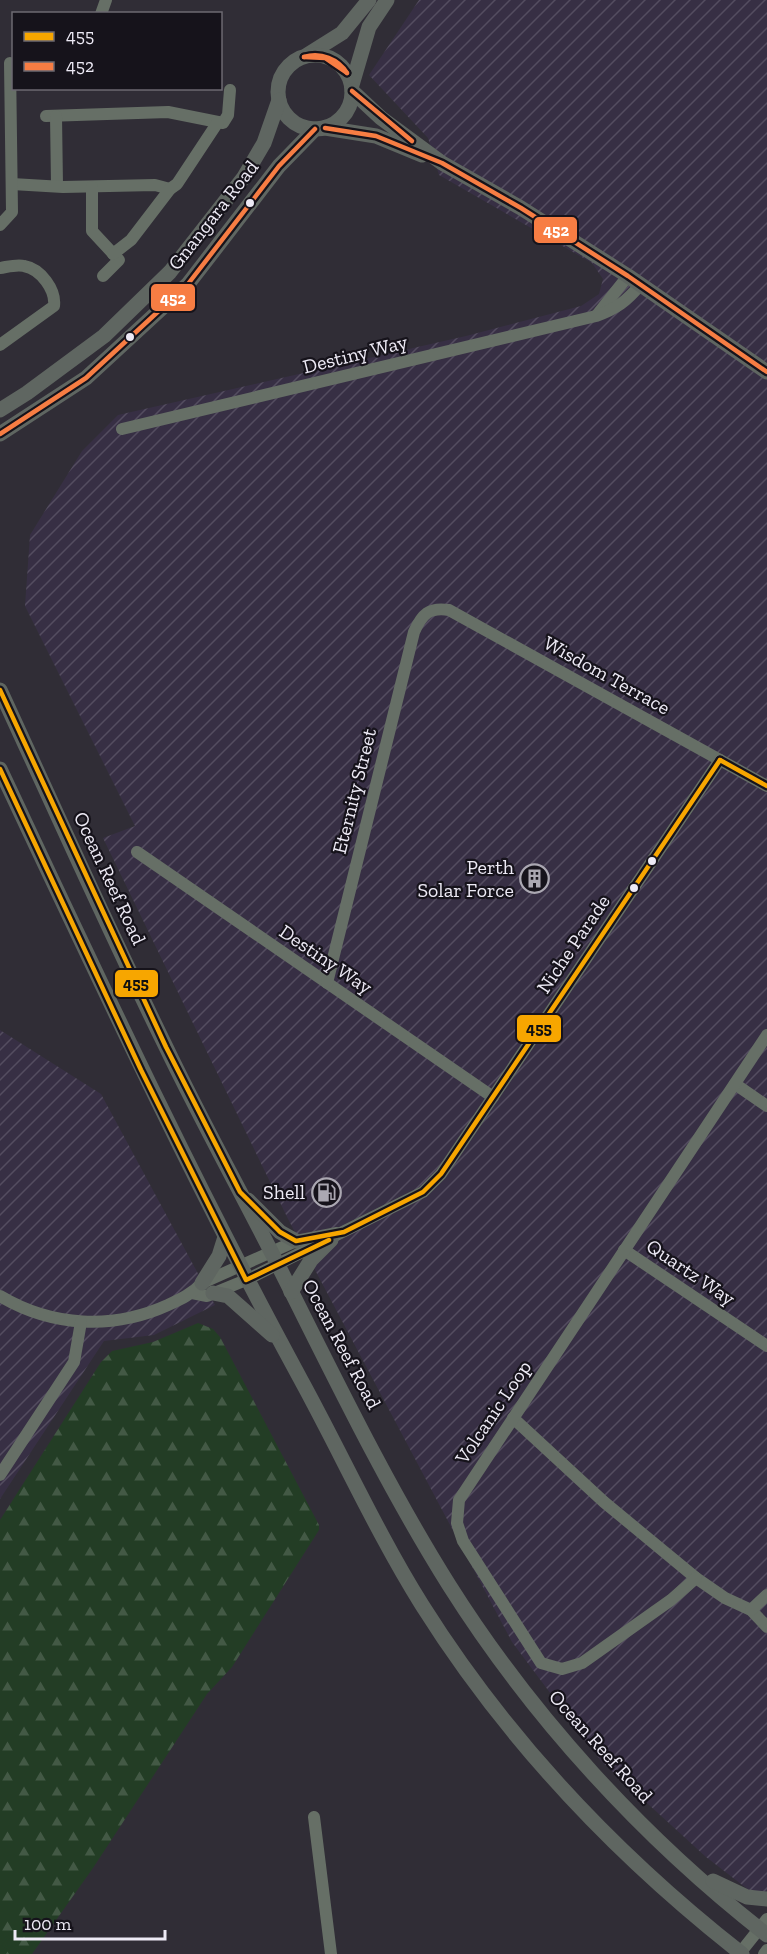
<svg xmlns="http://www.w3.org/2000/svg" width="767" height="1954" font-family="'Zilla Slab',serif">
<defs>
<pattern id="industrial-furrows" width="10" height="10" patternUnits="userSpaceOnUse" patternTransform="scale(1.5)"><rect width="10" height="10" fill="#372f44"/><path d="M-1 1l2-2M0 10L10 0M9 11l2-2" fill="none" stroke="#544d60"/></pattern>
<pattern id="forest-firs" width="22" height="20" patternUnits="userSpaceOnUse" patternTransform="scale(1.5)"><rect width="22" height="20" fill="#233d25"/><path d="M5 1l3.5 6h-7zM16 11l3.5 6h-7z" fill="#435945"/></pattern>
</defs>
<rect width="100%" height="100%" fill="#302d36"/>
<g fill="url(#industrial-furrows)">
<polygon points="419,0 767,0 767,1904 706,1857 601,1761 512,1642 288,1219 103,838 135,826 25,606 30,535 82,451 118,415 466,336 581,306 599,294 603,279 592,263 439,175 428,138 369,75"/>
<polygon points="0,1030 101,1094 215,1305 154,1335 104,1341 0,1499"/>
</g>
<polygon fill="url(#forest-firs)" points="198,1323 213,1329 220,1337 319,1525 319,1530 232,1667 207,1694 93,1868 32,1954 0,1954 0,1520 101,1362 112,1351 153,1342"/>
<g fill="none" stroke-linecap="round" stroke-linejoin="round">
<g stroke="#666f66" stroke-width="12">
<polyline points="101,14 106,0"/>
<polyline points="46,116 168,112 223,123 228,115 230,90"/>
<polyline points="56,116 57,185"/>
<polyline points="12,184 63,187 155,185 170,189"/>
<polyline points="92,187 92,231 119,260 103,276"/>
<polyline points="0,225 12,212 10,63"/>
<polyline points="113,254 131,240 170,189 177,184 218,122"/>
<path d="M0 268C7 267 17 264 24 266 41 269 56 290 54 306L0 345"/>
<polyline points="597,315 628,276"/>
<path d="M122 429 596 316C616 309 627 301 640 285"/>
<polyline points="137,852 493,1097"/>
<path d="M327 983 414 632C422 614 429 607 449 610L767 786"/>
<polyline points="735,1084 767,1106"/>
<polyline points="624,1250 767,1346"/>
<polyline points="192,1293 207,1296 246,1280 423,1192 441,1174 720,760"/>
<path d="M0 1296C52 1327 113 1330 168 1305 181 1299 192 1294 202 1283L296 1241 337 1233"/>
<polyline points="513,1418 604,1502 696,1578 725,1598 751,1610 767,1627"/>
<polyline points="0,1475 74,1362 81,1322"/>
<polyline points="696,1578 671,1600 582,1663 562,1669 541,1663 463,1541 457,1523 459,1500 767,1035"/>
<polyline points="751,1610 767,1595"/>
<polyline points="314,1817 331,1954"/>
<polyline points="740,1953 767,1919"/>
<polyline points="764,1954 767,1950"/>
</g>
<g stroke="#5f6661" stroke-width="15">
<polyline points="307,55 342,33 369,0"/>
<circle cx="315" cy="92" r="37"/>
<polyline points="352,85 369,27 387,0"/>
<polyline points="352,91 381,118 442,163 521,208 628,276 767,372"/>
<polyline points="325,128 376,136 422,155"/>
<polyline points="0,410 27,393 104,336 170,272 244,177 264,143 279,100"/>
<polyline points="0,434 86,378 188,284 279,166 315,129"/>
<path d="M0 690C55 809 108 929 166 1047 201 1120 241 1192 278 1265 332 1372 385 1483 449 1585 533 1718 643 1838 767 1935"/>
<path d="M0 769C97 975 192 1180 301 1380 342 1455 377 1533 422 1605 507 1740 617 1856 742 1954"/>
<polyline points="248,1200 280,1232 296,1241"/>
<polyline points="202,1283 219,1256 225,1237"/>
<polyline points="291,1292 311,1260 331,1240"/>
<polyline points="213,1293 228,1296 272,1335"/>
<polyline points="713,1881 747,1897 767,1899"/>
</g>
<defs>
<g id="bus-1">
<polyline points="0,690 166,1047 240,1192 280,1232 296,1241 344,1232 423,1192 441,1174 720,760"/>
<polyline points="720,760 767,786"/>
<polyline points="0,769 141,1070 246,1280 329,1240"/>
</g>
<g id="bus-2">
<path d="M304 57C321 52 338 59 347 73"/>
<polyline points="304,57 325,58 347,73"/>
<polyline points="352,91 412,141"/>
<polyline points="325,128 376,136 442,163 521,208 628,276 767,372"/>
<polyline points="0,434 86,378 188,284 279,166 315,129"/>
</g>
</defs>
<use href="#bus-1" stroke="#16131b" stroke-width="9"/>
<use href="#bus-2" stroke="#16131b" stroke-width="9"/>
<use href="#bus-1" stroke="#f7a600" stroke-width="4.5"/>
<use href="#bus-2" stroke="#f77d43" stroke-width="4.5"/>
</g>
<defs>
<symbol id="building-ring" viewBox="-11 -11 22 22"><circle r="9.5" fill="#16131b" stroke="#aba8b2" stroke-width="1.5"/><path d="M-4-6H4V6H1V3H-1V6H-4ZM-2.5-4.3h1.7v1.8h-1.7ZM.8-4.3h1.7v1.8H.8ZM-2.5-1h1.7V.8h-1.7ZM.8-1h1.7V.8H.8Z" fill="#aba8b2"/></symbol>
<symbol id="fuel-ring" viewBox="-11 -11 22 22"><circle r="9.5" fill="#16131b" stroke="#aba8b2" stroke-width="1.5"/><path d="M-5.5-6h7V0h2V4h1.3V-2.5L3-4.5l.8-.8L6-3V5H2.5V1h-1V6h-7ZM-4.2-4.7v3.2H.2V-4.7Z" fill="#aba8b2"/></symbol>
</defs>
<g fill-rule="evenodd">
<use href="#building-ring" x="518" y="862" width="33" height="33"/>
<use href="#fuel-ring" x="310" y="1176" width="33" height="33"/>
</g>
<g fill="#edeaf5" stroke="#16131b" stroke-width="2">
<circle cx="250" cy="203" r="5"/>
<circle cx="130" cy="337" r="5"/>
<circle cx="652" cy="861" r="5"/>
<circle cx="634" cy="888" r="5"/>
</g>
<g text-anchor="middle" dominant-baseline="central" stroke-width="4.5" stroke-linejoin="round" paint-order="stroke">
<g font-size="20" fill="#edeaf5" stroke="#16131b">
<text transform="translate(213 215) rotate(-52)">Gnangara Road</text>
<text transform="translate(355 354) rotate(-14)">Destiny Way</text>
<text transform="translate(607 675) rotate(29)">Wisdom Terrace</text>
<text transform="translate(354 791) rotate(-76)">Eternity Street</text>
<text transform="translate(110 878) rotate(65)">Ocean Reef Road</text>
<text transform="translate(573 944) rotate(-56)">Niche Parade</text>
<text transform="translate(326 959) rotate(34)">Destiny Way</text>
<text transform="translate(691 1272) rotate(34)">Quartz Way</text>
<text transform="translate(342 1344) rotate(62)">Ocean Reef Road</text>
<text transform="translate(493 1412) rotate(-56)">Volcanic Loop</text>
<text transform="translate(601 1746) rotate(48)">Ocean Reef Road</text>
</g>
<g font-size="20" fill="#edeaf5" stroke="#16131b" text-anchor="end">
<text x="514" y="867">Perth<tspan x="514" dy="23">Solar Force</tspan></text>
<text x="305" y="1192">Shell</text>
</g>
</g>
<g stroke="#16131b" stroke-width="2">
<rect x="533" y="216" width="45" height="28" rx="6" fill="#f77d43"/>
<rect x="150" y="283" width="46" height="29" rx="6" fill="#f77d43"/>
<rect x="114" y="969" width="45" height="29" rx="6" fill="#f7a600"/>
<rect x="516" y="1014" width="46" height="29" rx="6" fill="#f7a600"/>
</g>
<g font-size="16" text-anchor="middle" font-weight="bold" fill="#fff">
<text x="556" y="236">452</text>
<text x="173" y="304">452</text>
</g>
<g font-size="16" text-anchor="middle" font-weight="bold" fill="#111">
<text x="136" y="989">455</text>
<text x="539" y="1034">455</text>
</g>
<rect x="12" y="12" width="210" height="78" fill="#16131b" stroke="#6c6972" stroke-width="1.5"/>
<rect x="24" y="32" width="30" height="9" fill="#f7a600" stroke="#6c6972" stroke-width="1.5"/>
<text x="66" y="42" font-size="18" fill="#edeaf5">455</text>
<rect x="24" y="62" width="30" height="9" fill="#f77d43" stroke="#6c6972" stroke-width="1.5"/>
<text x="66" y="72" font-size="18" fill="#edeaf5">452</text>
<path d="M15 1930v9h150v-9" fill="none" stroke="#edeaf5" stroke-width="3"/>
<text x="24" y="1930" font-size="18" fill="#edeaf5" stroke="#16131b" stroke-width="4.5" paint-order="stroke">100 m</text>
</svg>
